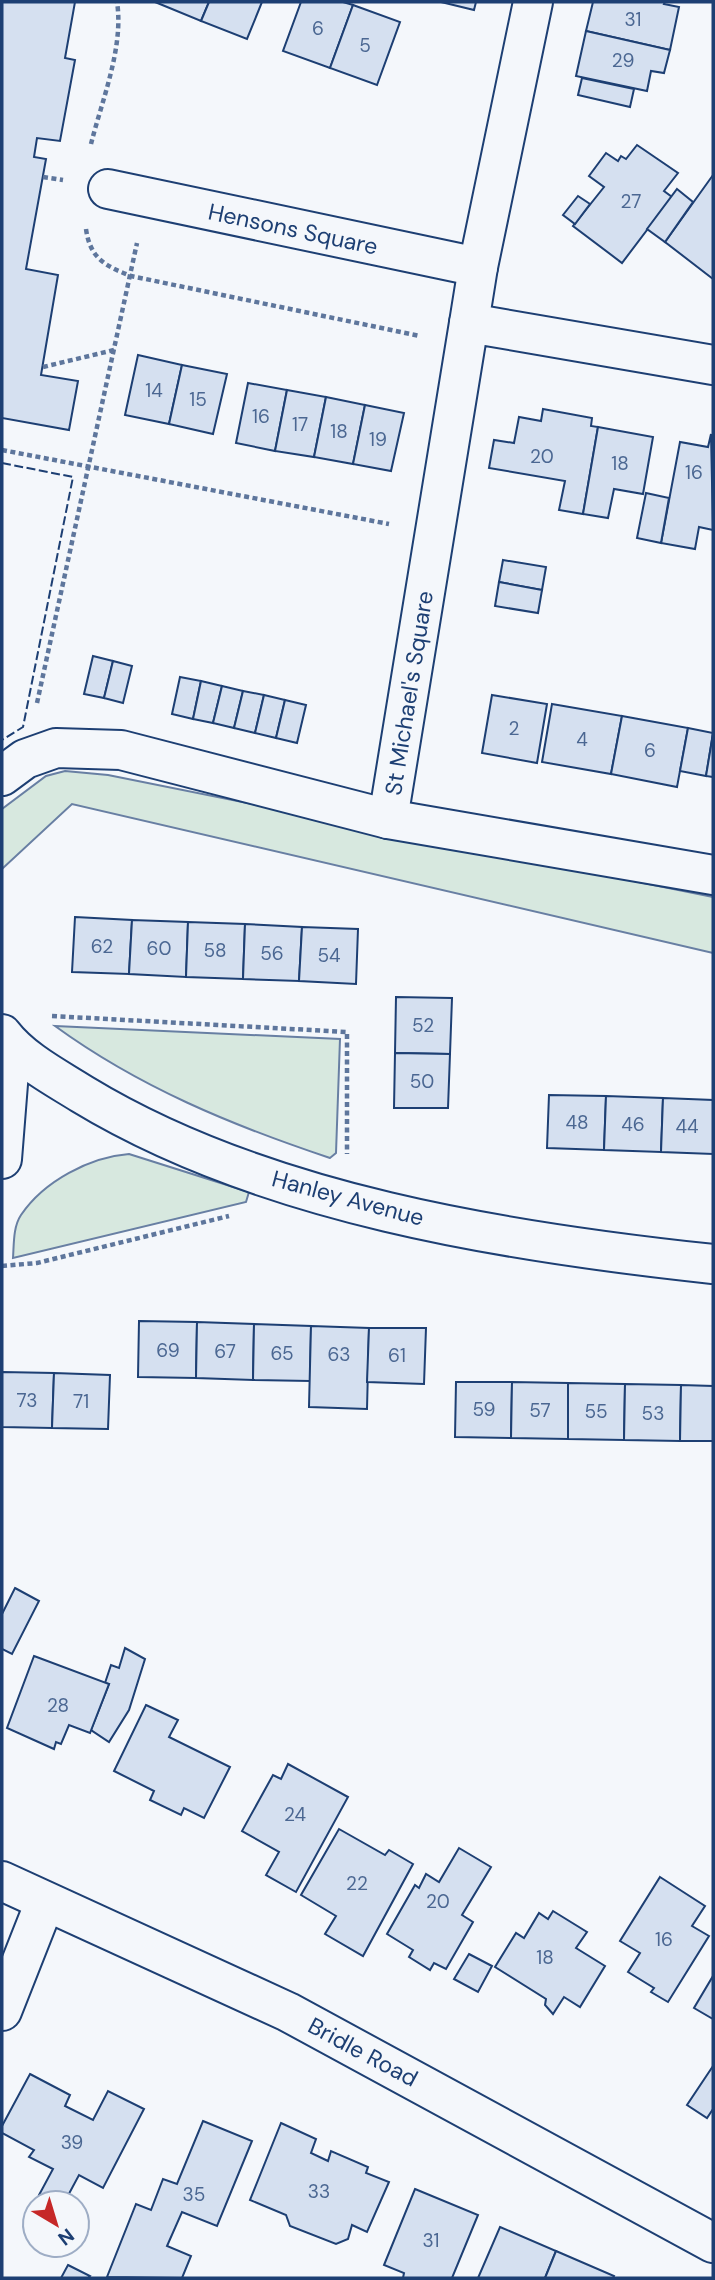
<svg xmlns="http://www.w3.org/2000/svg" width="715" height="2280" font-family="'DM Sans',sans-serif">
<rect width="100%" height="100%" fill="#f4f7fb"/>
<g fill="#d7e8df" stroke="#687fa3" stroke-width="2">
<polygon points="65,771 108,775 713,897 713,953 72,804 2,869 2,809 46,776"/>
<path d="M55 1026 340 1039 336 1153 330 1158C231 1125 139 1087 55 1026Z"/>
<path d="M129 1154 249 1192 246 1202 13 1258C14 1244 13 1227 21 1215 44 1181 90 1157 129 1154Z"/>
</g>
<g fill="#d5e0f0" stroke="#1d3f73" stroke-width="2">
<polygon points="2,2 75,2 65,58 75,60 60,141 37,138 34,157 46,159 26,269 58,275 41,375 78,381 69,430 2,418"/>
<polygon points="155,2 209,2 201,21"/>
<polygon points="209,2 262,2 247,39 201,21"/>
<polygon points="301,2 343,2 353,5 330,68 283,51"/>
<polygon points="441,2 476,2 474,10"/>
<polygon points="593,2 665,2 664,4 679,7 670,50 586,31"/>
<polygon points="353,5 400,22 377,85 330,68"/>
<polygon points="586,31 670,50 664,73 651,71 647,91 576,76"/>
<polygon points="582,78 634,89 630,107 578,95"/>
<polygon points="637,145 678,173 664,191 672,197 622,263 573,226 604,187 589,176 606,153 618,161 621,156 626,159"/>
<polygon points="713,175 713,279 665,242"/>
<polygon points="677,189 693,202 665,242 647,229"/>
<polygon points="578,196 590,204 575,224 563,215"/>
<polygon points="138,355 182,365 169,424 125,415"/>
<polygon points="182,365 227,374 213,434 169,424"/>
<polygon points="248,383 287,390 275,451 236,443"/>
<polygon points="287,390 326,397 314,457 275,451"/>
<polygon points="326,397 365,405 353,464 314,457"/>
<polygon points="365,405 404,413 391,471 353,464"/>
<polygon points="543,409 592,418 591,426 598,427 583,514 559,510 565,481 489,468 494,440 514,443 519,417 541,421"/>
<polygon points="598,427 653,437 643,494 614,489 608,518 583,514"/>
<polygon points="711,434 713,530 699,527 695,549 661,543 680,442 708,447"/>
<polygon points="646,493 669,498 661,543 637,538"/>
<polygon points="503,560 546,567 542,590 499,582"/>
<polygon points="499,582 542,590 538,613 495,606"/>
<polygon points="93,656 113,661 104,698 84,694"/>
<polygon points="113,661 132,666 123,703 104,698"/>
<polygon points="180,677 201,681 193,719 172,714"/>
<polygon points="201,681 222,686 213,723 193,719"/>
<polygon points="222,686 243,691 234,728 213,723"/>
<polygon points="243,691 264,695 255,733 234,728"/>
<polygon points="264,695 285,700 276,738 255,733"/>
<polygon points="492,695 547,704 537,763 482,753"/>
<polygon points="285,700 306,705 297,743 276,738"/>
<polygon points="552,704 622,716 611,774 542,762"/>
<polygon points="622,716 688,728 677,787 611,774"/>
<polygon points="688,728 713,733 706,776 680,771"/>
<polygon points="713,734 713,777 706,776"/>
<polygon points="75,917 132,920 129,974 72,972"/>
<polygon points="132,920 188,922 186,977 129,974"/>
<polygon points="188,922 245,924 243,979 186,977"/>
<polygon points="245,924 302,927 299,981 243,979"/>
<polygon points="302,927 358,929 356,984 299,981"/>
<polygon points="396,997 452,998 450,1054 395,1053"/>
<polygon points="395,1053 450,1054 448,1108 394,1108"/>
<polygon points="549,1095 606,1096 604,1150 547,1148"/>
<polygon points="606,1096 663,1098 661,1152 604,1150"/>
<polygon points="663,1098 713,1100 713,1154 661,1152"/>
<polygon points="139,1321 197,1322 196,1378 138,1377"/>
<polygon points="197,1322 254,1324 253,1380 196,1378"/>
<polygon points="254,1324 311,1326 310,1381 253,1380"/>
<polygon points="311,1326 369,1328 367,1409 309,1407"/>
<polygon points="369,1328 426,1328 424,1384 367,1382"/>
<polygon points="2,1372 54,1373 52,1428 2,1427"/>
<polygon points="54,1373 110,1375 108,1429 52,1428"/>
<polygon points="456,1382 512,1382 511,1438 455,1437"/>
<polygon points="512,1382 568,1383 568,1439 511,1438"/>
<polygon points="568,1383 625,1384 624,1440 568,1439"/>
<polygon points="625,1384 681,1385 680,1441 624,1440"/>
<polygon points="681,1385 713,1386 713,1441 680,1441"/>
<polygon points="15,1588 39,1601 12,1654 2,1649 2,1614"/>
<polygon points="125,1648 145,1659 129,1710 109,1742 91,1730 109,1684 105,1683 111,1665 119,1668"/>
<polygon points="34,1656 109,1684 90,1733 69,1725 61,1744 56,1742 54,1749 7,1728"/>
<polygon points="146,1705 178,1720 169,1737 230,1767 204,1818 184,1808 181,1815 150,1800 154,1791 114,1771"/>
<polygon points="288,1764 348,1797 296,1892 266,1875 279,1852 242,1831 273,1775 281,1779"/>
<polygon points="339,1829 385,1855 389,1850 413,1864 363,1956 325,1934 336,1916 301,1895"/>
<polygon points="459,1848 491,1867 462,1915 473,1922 446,1969 434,1963 430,1970 409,1957 413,1950 387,1934 415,1885 419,1888 426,1874 439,1882"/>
<polygon points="660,1877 705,1906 692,1926 709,1936 668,2002 651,1992 654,1988 628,1972 640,1953 620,1941"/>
<polygon points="553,1911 587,1932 576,1948 605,1966 580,2007 564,1997 553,2014 545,2005 546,1999 495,1967 516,1933 524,1938 539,1913 548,1919"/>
<polygon points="469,1954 492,1966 478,1992 454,1979"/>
<polygon points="713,1976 713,2019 694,2008"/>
<polygon points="713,2066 713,2109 707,2118 687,2105"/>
<polygon points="30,2074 70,2095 65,2106 93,2120 108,2091 144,2109 103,2188 79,2175 64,2203 55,2203 39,2195 53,2169 29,2157 34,2150 2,2133 2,2126"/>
<polygon points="203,2121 252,2141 217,2226 182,2212 167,2246 191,2256 182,2278 107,2277 136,2204 151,2210 163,2179 177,2184"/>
<polygon points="281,2123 316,2139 311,2153 328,2161 331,2151 368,2167 366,2173 389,2182 367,2232 352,2225 348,2239 336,2244 290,2226 286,2215 250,2200"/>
<polygon points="415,2189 478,2215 452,2278 403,2278 404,2273 384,2265"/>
<polygon points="500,2227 556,2251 545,2278 478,2278"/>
<polygon points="556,2251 614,2276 613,2278 545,2278"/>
<polygon points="68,2265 90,2276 88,2278 61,2278"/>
</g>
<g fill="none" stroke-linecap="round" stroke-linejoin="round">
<defs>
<g id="minor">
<polyline points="108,189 478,267"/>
<polyline points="469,323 478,267 533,2"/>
<polyline points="2,776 25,759 56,748 121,750 388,819 713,875"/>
<polyline points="388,819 469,323 713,365"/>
<path d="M2 1034C22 1060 55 1077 82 1094 263 1204 506 1242 713 1264"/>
<polyline points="2,1159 11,1046"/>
<polyline points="2,1881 288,2012 713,2243"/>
<polyline points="2,2011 45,1902"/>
</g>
</defs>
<use href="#minor" stroke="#1d3f73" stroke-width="42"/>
<g stroke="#5e769c" stroke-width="4.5" stroke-dasharray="5 3.5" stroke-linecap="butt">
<path d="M91 144C102 100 124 47 117 2"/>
<polyline points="43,177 63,180"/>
<path d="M86 229C90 258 105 266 131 276L420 336"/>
<polyline points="43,367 114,350"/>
<polyline points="2,450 389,524"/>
<polyline points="37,703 137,243"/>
<polyline points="52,1016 347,1032 347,1154"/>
<polyline points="2,1266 37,1263 229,1216"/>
</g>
<use href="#minor" stroke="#f4f7fb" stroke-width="38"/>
<polyline stroke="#1d3f73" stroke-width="2" stroke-dasharray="9 3.5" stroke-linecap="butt" points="2,463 73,477 23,727 2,740"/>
</g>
<g text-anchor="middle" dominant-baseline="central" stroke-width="5" stroke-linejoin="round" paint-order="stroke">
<g font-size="19" fill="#4b6792">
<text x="633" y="19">31</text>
<text x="318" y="28">6</text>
<text x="365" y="45">5</text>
<text x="623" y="60">29</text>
<text x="631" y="201">27</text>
<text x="154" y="390">14</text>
<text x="198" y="399">15</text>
<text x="261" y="416">16</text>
<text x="300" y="424">17</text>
<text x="339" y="431">18</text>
<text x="378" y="439">19</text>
<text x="542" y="456">20</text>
<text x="620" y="463">18</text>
<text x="694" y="472">16</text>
<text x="514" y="728">2</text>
<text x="582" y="739">4</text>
<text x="650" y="750">6</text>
<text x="102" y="946">62</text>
<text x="159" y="948">60</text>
<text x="215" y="950">58</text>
<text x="272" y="953">56</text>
<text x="329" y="955">54</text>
<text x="423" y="1025">52</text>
<text x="422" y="1081">50</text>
<text x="577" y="1122">48</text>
<text x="633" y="1124">46</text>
<text x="687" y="1126">44</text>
<text x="168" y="1350">69</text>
<text x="225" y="1351">67</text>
<text x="282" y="1353">65</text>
<text x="339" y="1354">63</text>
<text x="397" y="1355">61</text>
<text x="27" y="1400">73</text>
<text x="81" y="1401">71</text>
<text x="484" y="1409">59</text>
<text x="540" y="1410">57</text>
<text x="596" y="1411">55</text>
<text x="653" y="1413">53</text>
<text x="58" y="1705">28</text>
<text x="295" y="1814">24</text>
<text x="357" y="1883">22</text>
<text x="438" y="1901">20</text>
<text x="664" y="1939">16</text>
<text x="545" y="1957">18</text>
<text x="72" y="2142">39</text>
<text x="319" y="2191">33</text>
<text x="194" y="2194">35</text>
<text x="431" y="2240">31</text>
</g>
<g font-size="23" fill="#1d3f73" stroke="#f4f7fb">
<text transform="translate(293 229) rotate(12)">Hensons Square</text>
<text transform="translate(409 693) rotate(-81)">St Michael's Square</text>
<text transform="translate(348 1198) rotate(15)">Hanley Avenue</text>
<text transform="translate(363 2052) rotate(28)">Bridle Road</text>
</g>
</g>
<rect width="715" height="2280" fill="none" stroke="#1d3f73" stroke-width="7"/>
<g transform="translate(56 2224) rotate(142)"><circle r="33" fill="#f4f7fb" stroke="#9eadc5" stroke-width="2"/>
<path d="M0-5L12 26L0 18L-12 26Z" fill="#c62828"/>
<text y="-10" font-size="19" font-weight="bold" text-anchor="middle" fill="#1d3f73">N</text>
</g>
</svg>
